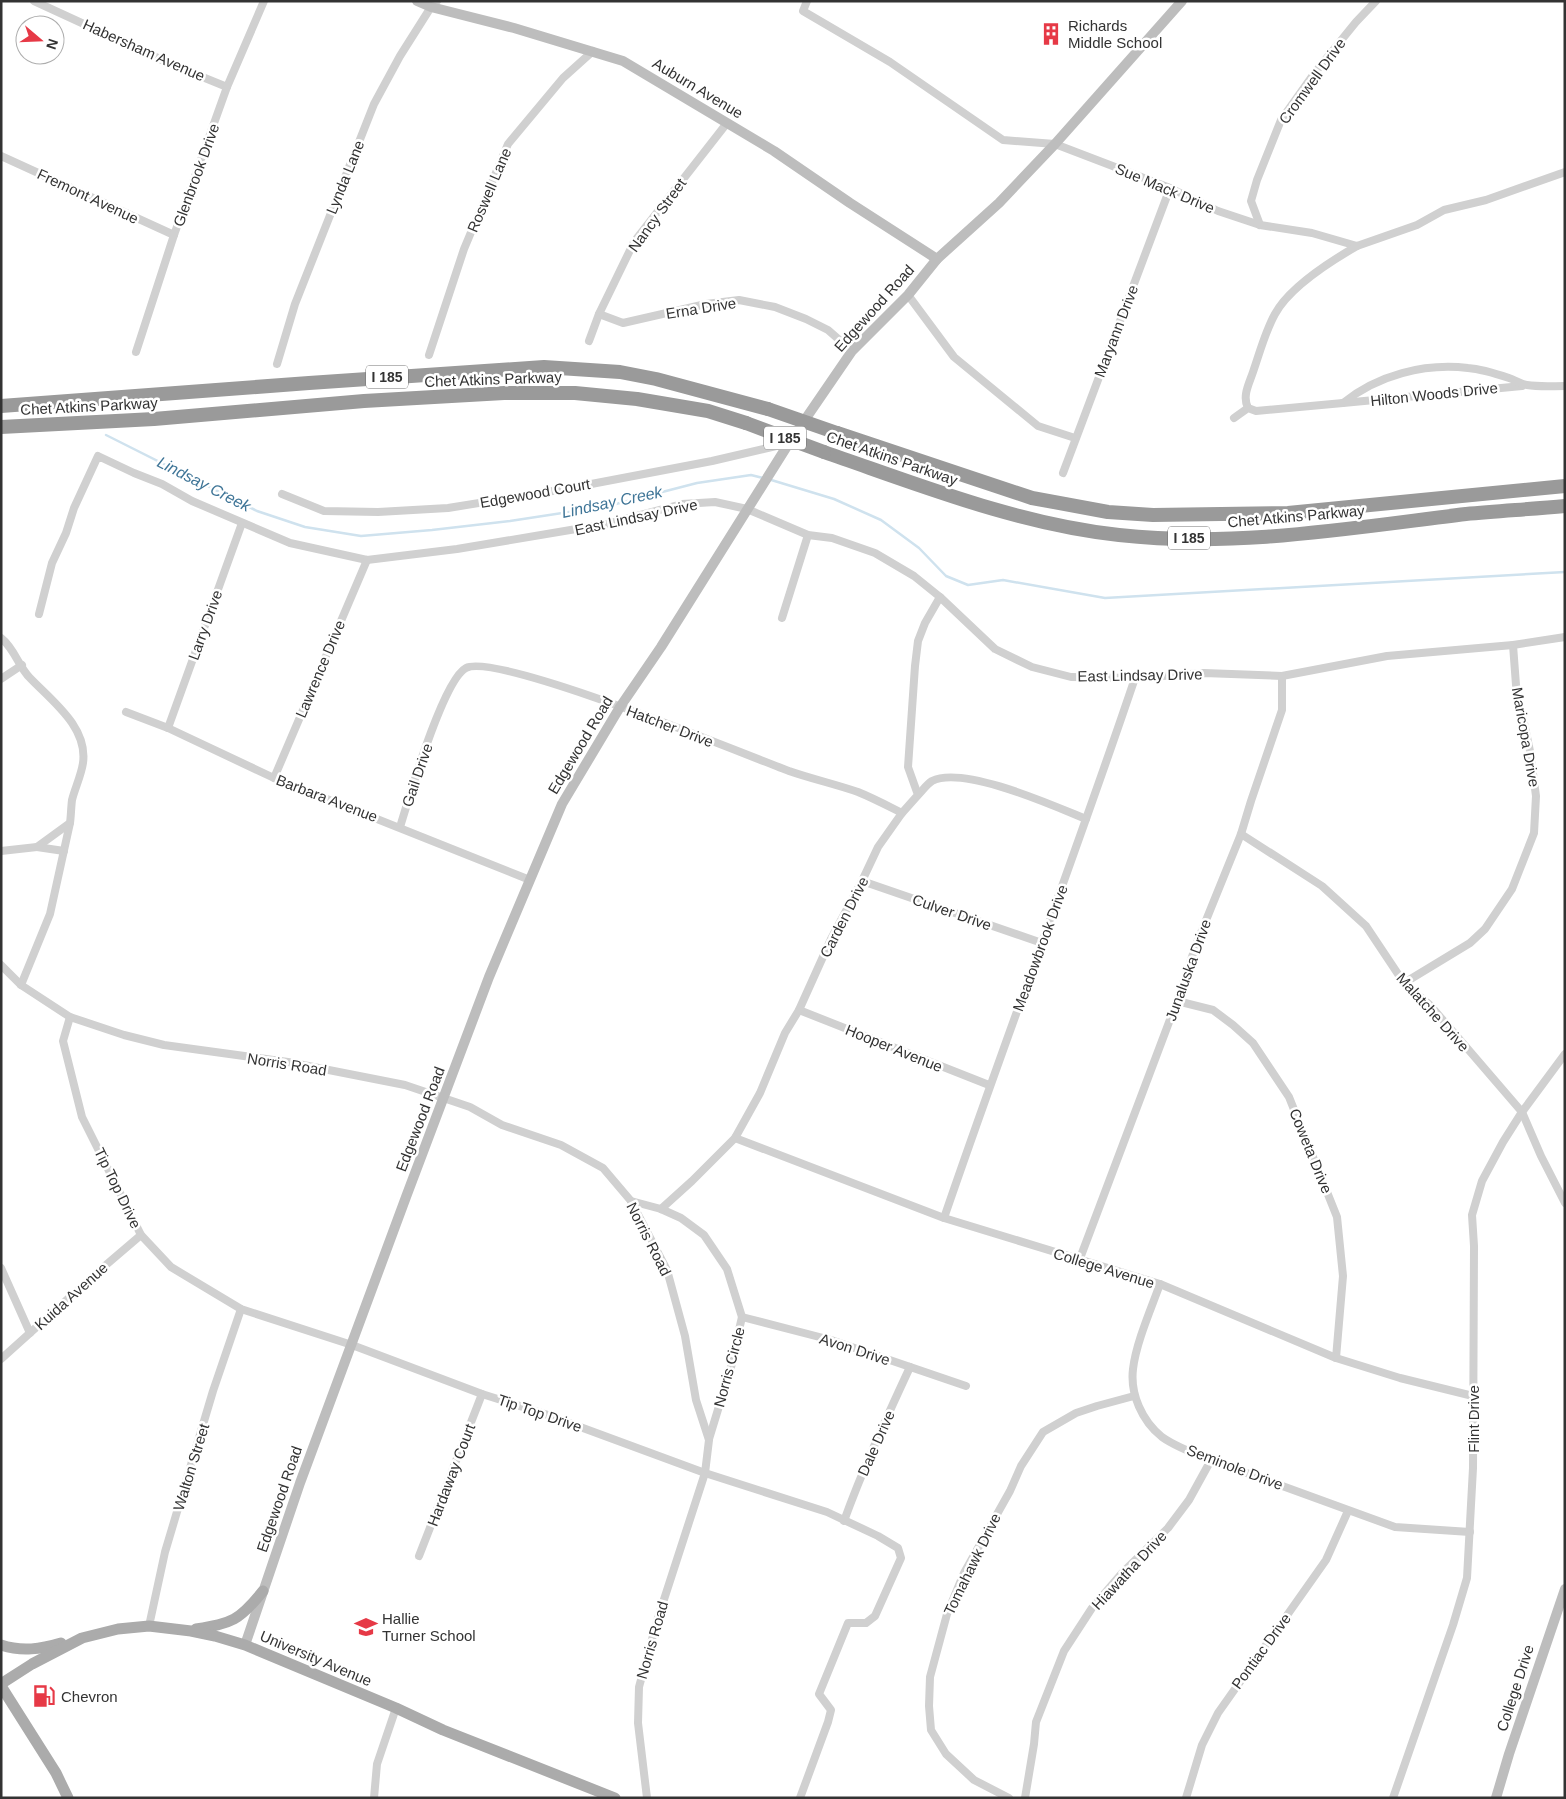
<svg xmlns="http://www.w3.org/2000/svg" width="1566" height="1799" font-family="Arial,sans-serif">
<rect width="100%" height="100%" fill="#fff"/>
<g fill="none" stroke-linecap="round" stroke-linejoin="round">
<g stroke="#cfe2ee" stroke-width="2.5">
<polyline points="106,435 257,511 305,527 361,536 432,530 510,521 608,506 697,483 751,475 763,478"/>
<polyline points="768,479 834,499 881,520 919,548 946,576 968,585 1003,580 1105,598 1565,572"/>
</g>
<g stroke="#d0d0d0" stroke-width="8">
<polyline points="34,1 173,65 227,87"/>
<polyline points="807,1 803,11 890,62 1003,140 1055,144 1170,188 1218,211 1260,225 1312,233 1357,246 1417,225 1444,210 1486,200 1565,172"/>
<polyline points="1,156 174,235"/>
<polyline points="1260,225 1251,201 1257,180 1281,120 1313,75 1356,22 1376,1"/>
<polyline points="908,295 954,357 1038,426 1075,438"/>
<polyline points="599,314 623,323 706,304 739,300 775,307 806,319 828,330 852,351"/>
<polyline points="589,341 599,314 634,242 727,123"/>
<polyline points="136,352 174,235 227,87 264,1"/>
<polyline points="429,355 464,249 508,144 563,78 593,51"/>
<polyline points="277,364 295,304 374,104 400,56 431,7 437,1"/>
<polyline points="1343,403 1522,386"/>
<path d="M1248 408C1242 396 1249 384 1253 372 1260 352 1265 332 1275 314 1289 288 1331 261 1357 246"/>
<path d="M1234 418 1248 408 1256 411 1343 403C1378 375 1424 363 1468 368 1481 369 1497 374 1509 378 1515 380 1521 384 1527 385 1539 387 1552 386 1565 386"/>
<polyline points="1063,473 1170,188"/>
<polyline points="282,494 324,511 378,512 448,508 565,489 712,461 789,443"/>
<polyline points="39,614 52,563 66,533 74,508 98,456 134,473 162,484 192,501 290,543 367,560 457,549 606,524 682,504 715,502 747,509 808,535 832,538 875,553 914,576 940,597 995,649 1032,667 1071,677 1135,678 1204,673 1282,676 1387,656 1513,645 1565,637"/>
<polyline points="782,618 808,535"/>
<path d="M1 638C15 649 18 666 30 678 52 701 88 727 83 763 81 776 75 788 72 800 71 808 71 816 70 823L37 847 1 851"/>
<polyline points="1,679 22,665"/>
<polyline points="126,712 168,728 274,778 530,880"/>
<polyline points="168,728 242,523"/>
<polyline points="274,778 367,560"/>
<path d="M918 795C922 791 927 784 932 781 963 765 1054 806 1086 819"/>
<path d="M400 827C409 798 443 680 466 668 497 652 744 754 789 771 812 779 835 784 858 792 873 798 888 806 902 813"/>
<polyline points="1241,834 1322,886 1366,926 1404,983 1430,1005 1522,1112 1541,1156 1565,1203"/>
<polyline points="37,847 64,851"/>
<polyline points="862,881 1042,943"/>
<polyline points="1,965 21,985 70,1017 124,1035 164,1045 288,1062 405,1085 470,1107 502,1125 561,1145 603,1168 631,1201 667,1270 685,1336 696,1400 709,1440 705,1473 657,1621 639,1687 638,1723 647,1798"/>
<polyline points="1404,983 1470,943 1485,929 1512,889 1534,833 1536,796 1530,751 1516,685 1513,645"/>
<polyline points="21,985 50,914 70,823"/>
<polyline points="1177,1001 1213,1010 1233,1025 1253,1043 1289,1097 1337,1217 1343,1276 1336,1358"/>
<polyline points="799,1010 989,1085"/>
<polyline points="70,1017 63,1041 82,1117 141,1235 171,1267 241,1309 352,1345 482,1394 545,1414 705,1473 827,1512 878,1536 898,1548 901,1558 875,1616 866,1623 848,1623 819,1694 831,1710 828,1722 800,1798"/>
<polyline points="735,1138 944,1218 1160,1284 1336,1358 1400,1378 1473,1396"/>
<polyline points="631,1201 661,1209 681,1218 704,1235 727,1269 742,1317 739,1330 738,1344 709,1439"/>
<polyline points="661,1209 692,1181 735,1138 760,1093 785,1033 799,1010 831,939 862,881 878,847 902,813 918,795 908,767 915,666 918,641 925,623 940,597"/>
<path d="M944 1218C1006 1037 1074 859 1135 678"/>
<polyline points="1079,1261 1177,1001 1196,945 1241,834 1251,801 1282,710 1282,676"/>
<polyline points="1,1268 30,1333"/>
<path d="M1160 1284C1151 1309 1136 1343 1133 1369 1130 1394 1142 1421 1162 1437 1176 1447 1195 1454 1211 1460L1395 1527 1470 1532"/>
<polyline points="742,1317 831,1340 966,1386"/>
<polyline points="1,1359 100,1270 141,1235"/>
<path d="M844 1521C863 1468 887 1417 910 1367"/>
<polyline points="419,1556 482,1394"/>
<polyline points="149,1626 165,1552 213,1391 241,1309"/>
<polyline points="374,1798 377,1764 396,1708"/>
<polyline points="1009,1798 974,1780 946,1754 931,1730 929,1706 930,1677 947,1614 964,1573 1010,1491 1021,1466 1043,1432 1076,1413 1097,1406 1134,1396"/>
<polyline points="1025,1798 1034,1744 1036,1722 1064,1651 1092,1608 1122,1573 1168,1528 1189,1500 1211,1460"/>
<polyline points="1186,1798 1202,1745 1218,1713 1326,1560 1348,1511"/>
<polyline points="1393,1798 1453,1625 1467,1578 1473,1468 1474,1246 1472,1215 1482,1181 1503,1142 1522,1112 1565,1054"/>
</g>
<g stroke="#bdbdbd" stroke-width="10">
<polyline points="417,1 431,7 514,28 623,61 774,151 850,203 937,259"/>
<polyline points="245,1645 300,1483 406,1197 489,977 562,804 620,707 661,647 789,443 852,351 908,295 937,259 999,203 1055,144 1182,1"/>
<polyline points="1496,1798 1509,1754 1565,1589"/>
</g>
<g stroke="#ababab" stroke-width="11">
<path d="M196 1629C232 1623 239 1621 263 1591"/>
<path d="M1 1645C22 1652 41 1649 61 1643"/>
<polyline points="1,1684 32,1664 82,1638 118,1629 149,1626 191,1631 215,1636 245,1645 396,1708 443,1730 615,1798"/>
<polyline points="1,1686 56,1773 68,1798"/>
</g>
<g stroke="#9a9a9a" stroke-width="14">
<polyline points="1,406 309,383 544,367 620,372 656,379 768,409"/>
<polyline points="1,427 154,419 364,401 504,393 575,393 637,399 708,411 746,423"/>
<polyline points="837,433 1032,498 1108,512 1153,515 1288,513 1565,486"/>
<path d="M824 452C920 485 1017 524 1119 535 1235 548 1351 528 1466 514 1499 511 1532 509 1565 506"/>
</g>
<g stroke="#9a9a9a" stroke-width="14">
<polyline points="768,409 837,433"/>
<polyline points="746,423 824,452"/>
</g>
</g>
<defs>
<symbol id="building-bare" viewBox="-9 -9 18 18"><path d="M-4-6H4V6H1V3H-1V6H-4ZM-2.5-4.3h1.7v1.8h-1.7ZM.8-4.3h1.7v1.8H.8ZM-2.5-1h1.7V.8h-1.7ZM.8-1h1.7V.8H.8Z" fill="#e63946" stroke="#fff" stroke-width="2.5" paint-order="stroke"/></symbol>
<symbol id="school-bare" viewBox="-9 -9 18 18"><path d="M0-5L7-2L0 1L-7-2ZM-4 1L0 2.5L4 1V4Q0 6-4 4Z" fill="#e63946" stroke="#fff" stroke-width="2.5" paint-order="stroke"/></symbol>
<symbol id="fuel-bare" viewBox="-9 -9 18 18"><path d="M-5.5-6h7V0h2V4h1.3V-2.5L3-4.5l.8-.8L6-3V5H2.5V1h-1V6h-7ZM-4.2-4.7v3.2H.2V-4.7Z" fill="#e63946" stroke="#fff" stroke-width="2.5" paint-order="stroke"/></symbol>
</defs>
<g fill-rule="evenodd">
<use href="#building-bare" x="1035" y="18" width="32" height="32"/>
<use href="#school-bare" x="350" y="1611" width="32" height="32"/>
<use href="#fuel-bare" x="28" y="1680" width="32" height="32"/>
</g>
<g text-anchor="middle" dominant-baseline="central" stroke-width="5" stroke-linejoin="round" paint-order="stroke">
<g fill="#fff" stroke="#707070" stroke-width="1">
<rect x="366" y="365.5" width="42" height="23" rx="4"/>
<rect x="764" y="426.5" width="42" height="23" rx="4"/>
<rect x="1168" y="526.5" width="42" height="23" rx="4"/>
</g>
<g font-size="14" font-weight="bold" fill="#333">
<text x="387" y="377">I 185</text>
<text x="785" y="438">I 185</text>
<text x="1189" y="538">I 185</text>
</g>
<g font-size="15" fill="#333" stroke="#fff" text-anchor="start">
<text x="1068" y="25">Richards<tspan x="1068" dy="17">Middle School</tspan></text>
<text x="382" y="1618">Hallie<tspan x="382" dy="17">Turner School</tspan></text>
<text x="61" y="1696">Chevron</text>
</g>
<g font-size="15" fill="#333" stroke="#fff">
<text transform="translate(144 50) rotate(24)">Habersham Avenue</text>
<text transform="translate(1312 81) rotate(-54)">Cromwell Drive</text>
<text transform="translate(698 88) rotate(31)">Auburn Avenue</text>
<text transform="translate(196 175) rotate(-70)">Glenbrook Drive</text>
<text transform="translate(345 177) rotate(-68)">Lynda Lane</text>
<text transform="translate(1165 188) rotate(23)">Sue Mack Drive</text>
<text transform="translate(489 190) rotate(-67)">Roswell Lane</text>
<text transform="translate(88 196) rotate(25)">Fremont Avenue</text>
<text transform="translate(657 215) rotate(-54)">Nancy Street</text>
<text transform="translate(701 308) rotate(-9)">Erna Drive</text>
<text transform="translate(874 308) rotate(-48)">Edgewood Road</text>
<text transform="translate(1116 331) rotate(-69)">Maryann Drive</text>
<text transform="translate(493 379) rotate(-2)">Chet Atkins Parkway</text>
<text transform="translate(1434 394) rotate(-6)">Hilton Woods Drive</text>
<text transform="translate(89 406) rotate(-3)">Chet Atkins Parkway</text>
<text transform="translate(892 458) rotate(19)">Chet Atkins Parkway</text>
<text transform="translate(535 493) rotate(-10)">Edgewood Court</text>
<text transform="translate(1296 516) rotate(-5)">Chet Atkins Parkway</text>
<text transform="translate(636 517) rotate(-12)">East Lindsay Drive</text>
<text transform="translate(205 625) rotate(-70)">Larry Drive</text>
<text transform="translate(320 669) rotate(-67)">Lawrence Drive</text>
<text transform="translate(1140 675) rotate(-1)">East Lindsay Drive</text>
<text transform="translate(670 726) rotate(21)">Hatcher Drive</text>
<text transform="translate(1526 737) rotate(80)">Maricopa Drive</text>
<text transform="translate(580 745) rotate(-59)">Edgewood Road</text>
<text transform="translate(417 775) rotate(-71)">Gail Drive</text>
<text transform="translate(327 798) rotate(21)">Barbara Avenue</text>
<text transform="translate(952 912) rotate(19)">Culver Drive</text>
<text transform="translate(844 917) rotate(-63)">Carden Drive</text>
<text transform="translate(1040 948) rotate(-70)">Meadowbrook Drive</text>
<text transform="translate(1188 970) rotate(-70)">Junaluska Drive</text>
<text transform="translate(1433 1012) rotate(48)">Malatche Drive</text>
<text transform="translate(894 1048) rotate(22)">Hooper Avenue</text>
<text transform="translate(287 1064) rotate(9)">Norris Road</text>
<text transform="translate(420 1119) rotate(-69)">Edgewood Road</text>
<text transform="translate(1311 1151) rotate(68)">Coweta Drive</text>
<text transform="translate(118 1188) rotate(64)">Tip Top Drive</text>
<text transform="translate(649 1239) rotate(63)">Norris Road</text>
<text transform="translate(1104 1268) rotate(17)">College Avenue</text>
<text transform="translate(71 1296) rotate(-42)">Kuida Avenue</text>
<text transform="translate(855 1349) rotate(18)">Avon Drive</text>
<text transform="translate(729 1367) rotate(-75)">Norris Circle</text>
<text transform="translate(540 1413) rotate(19)">Tip Top Drive</text>
<text transform="translate(1473 1419) rotate(-90)">Flint Drive</text>
<text transform="translate(876 1443) rotate(-66)">Dale Drive</text>
<text transform="translate(191 1467) rotate(-73)">Walton Street</text>
<text transform="translate(1235 1467) rotate(21)">Seminole Drive</text>
<text transform="translate(451 1475) rotate(-69)">Hardaway Court</text>
<text transform="translate(279 1499) rotate(-71)">Edgewood Road</text>
<text transform="translate(972 1564) rotate(-64)">Tomahawk Drive</text>
<text transform="translate(1129 1570) rotate(-47)">Hiawatha Drive</text>
<text transform="translate(652 1640) rotate(-74)">Norris Road</text>
<text transform="translate(1261 1651) rotate(-54)">Pontiac Drive</text>
<text transform="translate(316 1658) rotate(23)">University Avenue</text>
<text transform="translate(1515 1688) rotate(-72)">College Drive</text>
</g>
<g font-size="16" font-style="italic" fill="#3f7597" stroke="#fff">
<text transform="translate(204 484) rotate(27)">Lindsay Creek</text>
<text transform="translate(612 502) rotate(-12)">Lindsay Creek</text>
</g>
</g>
<rect width="1566" height="1799" fill="none" stroke="#333333" stroke-width="5"/>
<g transform="translate(40 40) rotate(109)"><circle r="24" fill="#ffffff" stroke="#adadad"/>
<path d="M0-4L9 19L0 12L-9 19Z" fill="#e63946"/>
<text y="-8" font-size="14" font-weight="bold" text-anchor="middle" fill="#333333">N</text>
</g>
</svg>
